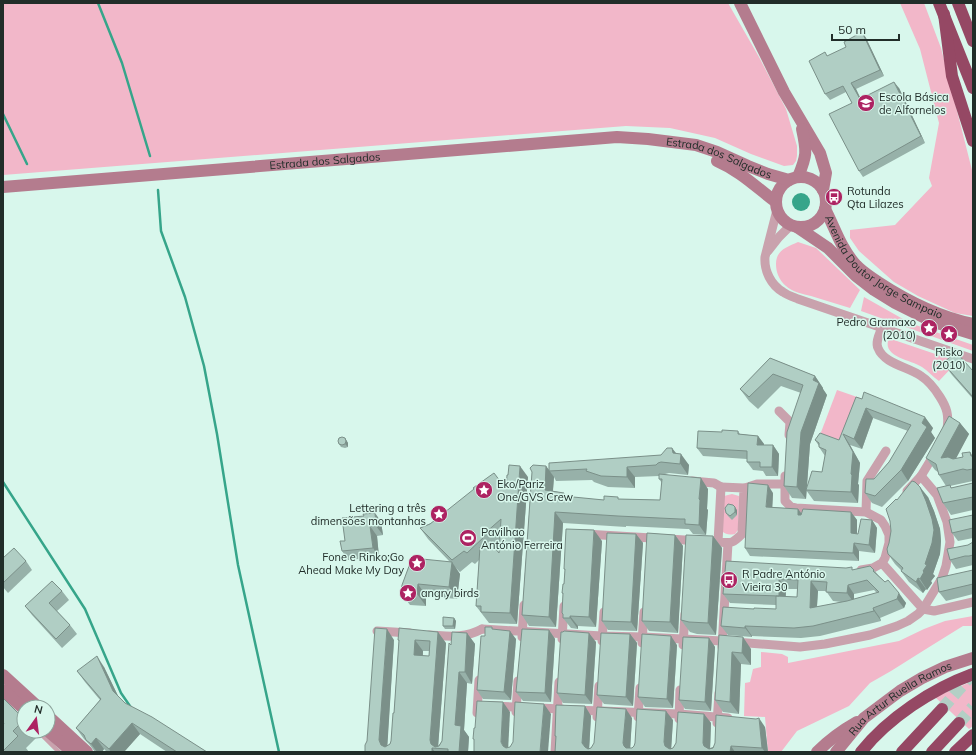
<svg xmlns="http://www.w3.org/2000/svg" width="976" height="755" font-family="Mulish,sans-serif">
<rect width="100%" height="100%" fill="#d8f7ec"/>
<g fill="#f2b7c9">
<polygon points="3,3 728,3 759,57 786,109 797,146 797,156 796,161 793,165 784,166 751,154 715,138 670,128 626,126 3,175"/>
<polygon points="900,3 924,3 941,48 973,174 973,316 955,313 918,296 894,282 859,251 850,238 850,230 895,225 932,186 929,178 939,123 920,49"/>
<path d="M798 242 816 248 860 290 850 308C837 304 824 300 811 296 803 294 792 292 786 286 779 280 776 272 776 264 776 250 787 247 798 242Z"/>
<polygon points="864,297 910,323 973,345 973,351 861,311"/>
<path d="M891 339 956 361V363L939 381C933 377 928 371 922 367 911 360 884 357 888 341Z"/>
<polygon points="837,390 860,398 842,444 820,435"/>
<path d="M732 494 739 496 738 530 735 534C730 535 726 535 722 531L724 496Z"/>
<polygon points="973,616 973,626 963,626 926,649 891,671 870,683 849,706 797,731 781,752 768,752 765,717 744,716 745,683 750,682 753,669 761,667 761,652 782,654 788,657 788,663 899,641 924,629 945,621"/>
<polygon points="973,681 973,726 969,729 935,697"/>
</g>
<circle fill="#36a58a" cx="801" cy="202" r="9"/>
<g fill="none" stroke-linecap="round" stroke-linejoin="round">
<g stroke="#36a58a" stroke-width="2.5">
<polyline points="98,3 122,63 150,156"/>
<polyline points="3,114 27,164"/>
<polyline points="158,190 161,231 185,297 204,366 217,434 238,565 279,752"/>
<polyline points="3,482 85,609 121,693 132,709"/>
</g>
<g stroke="#b3cfc5" stroke-width="12" stroke-dasharray="12 6" stroke-linecap="butt">
<polyline points="942,709 973,673"/>
<polyline points="959,723 973,707"/>
</g>
<polyline stroke="#c9a2ad" stroke-width="4.5" points="39,731 44,737 59,752"/>
<g stroke="#c9a2ad" stroke-width="9">
<path d="M777 210 765 257C764 271 771 285 783 292 787 295 793 297 798 299L973 359"/>
<polyline points="768,251 779,237 791,225"/>
<path d="M882 327C880 333 875 342 878 348 884 364 909 367 921 376 929 381 935 389 940 397 947 408 949 415 947 429"/>
<polyline points="779,411 790,422 789,435"/>
<polyline points="785,476 785,501 791,507 796,508 866,512 881,520 885,526 889,535 889,543 885,558 882,563 873,568 861,570"/>
<polyline points="692,481 714,483 721,487"/>
<polyline points="745,488 757,484 785,484"/>
<polyline points="907,491 921,476 935,453"/>
<polyline points="866,512 867,481 886,451"/>
<path d="M585 534 718 542C732 543 732 544 742 534L744 488 721 487 718 542"/>
<polyline points="882,563 923,609"/>
<polyline points="923,609 934,611 973,602"/>
<polyline points="482,629 602,636 643,637 722,641 800,647 825,644 870,635 897,626 908,621 918,614 923,609 942,578 946,566 950,542 947,522 937,495 921,476"/>
<polyline points="377,631 410,633"/>
<path d="M429 635C449 636 463 639 482 629"/>
<polyline points="522,637 524,605"/>
<polyline points="562,639 564,606"/>
<polyline points="602,641 604,612"/>
<polyline points="642,643 644,612"/>
<polyline points="683,645 685,614"/>
<polyline points="722,647 728,543"/>
<polyline points="493,706 562,709"/>
<polyline points="575,710 679,714 728,718"/>
<polyline points="516,712 518,681"/>
<polyline points="477,713 479,680"/>
<polyline points="597,717 599,686"/>
<polyline points="638,717 640,688"/>
<polyline points="679,719 680,690"/>
<polyline points="717,723 719,693"/>
<polyline points="555,752 559,682"/>
</g>
<g stroke="#b47c8e" stroke-width="12">
<polyline points="740,3 784,92 820,153 826,173 823,190"/>
<path d="M717 161C740 171 756 187 776 202"/>
<path d="M798 177C807 155 807 152 802 129"/>
<circle cx="801" cy="202" r="25"/>
<path id="s1" d="M3 187 617 137 648 139 696 145 717 152 748 166 768 174 789 180"/>
<path id="s2" d="M825 209C835 228 841 249 856 265 862 272 871 277 878 282 907 301 939 317 973 324"/>
<polyline points="797,227 828,248 856,276 874,290 895,303 931,321 973,334"/>
<polyline points="3,675 38,707"/>
<polyline points="3,690 24,709"/>
<polyline points="48,716 87,752"/>
<polyline points="48,731 72,752"/>
<path d="M817 752C830 739 841 731 857 722"/>
<path id="s3" d="M836 752 864 718 900 691 922 678 945 667 973 658"/>
</g>
<g stroke="#954864" stroke-width="12">
<polyline points="939,3 973,88"/>
<polyline points="958,3 973,41"/>
<polyline points="944,14 952,76 973,141"/>
<path d="M861 752C888 718 932 689 973 674"/>
<polyline points="902,752 942,709"/>
<polyline points="932,752 959,723"/>
<polyline points="955,752 973,735"/>
</g>
</g>
<g fill="#97b1a9" fill-rule="evenodd">
<polygon points="862,32 866,38 884,76 856,89 861,99 899,88 925,143 863,177 859,171 852,103 846,92 830,100 825,94 846,47"/>
<polygon points="770,358 815,376 823,388 823,389 827,395 810,444 806,499 792,498 784,486 801,393 781,386 758,409 749,401 740,389"/>
<polygon points="943,363 973,371 973,399 952,375"/>
<polygon points="856,397 933,428 931,432 935,438 908,481 882,507 872,503 865,493 874,479 889,462 908,431 873,418 862,449 850,445 860,463 858,484 859,485 858,503 814,501 806,490 822,472 825,456 819,447 819,446 815,440 839,440"/>
<polygon points="960,423 969,434 955,459 963,457 970,452 973,456 973,481 950,486 952,488 973,483 973,510 951,515 943,503 946,486 939,475 938,472 935,470 926,458"/>
<polygon points="738,431 740,434 758,436 764,444 764,445 773,445 779,454 778,476 766,476 763,471 753,470 747,462 747,459 703,456 697,448 722,432"/>
<polygon points="345,438 348,443 348,447 345,448 341,447 339,444"/>
<path d="M672 448 676 453 689 465 688 475 669 473 665 474 708 489 707 509 708 510 706 535 693 534 689 529H687L626 526V527L563 523 556 627 529 626 522 615 532 472 546 466 549 470 661 455ZM659 476V479L662 483 660 500 619 499 604 500 566 497 564 493 553 491 554 477 556 481 592 480 594 482 608 487 635 488V477Z"/>
<path d="M528 477 517 624 489 623 476 606 479 560 475 564 472 562 460 572 455 567 460 574 457 599 426 596V606L410 605 401 593 450 562 428 539 420 528 506 489ZM500 539 499 553 492 546Z"/>
<polygon points="773,493 772,507 798,509 802,514 851,512 857,520 857,534 858,534 872,520 877,528 875,553 859,551 859,561 750,556 745,548"/>
<polygon points="928,497 934,511 940,529 941,541 940,554 933,574 935,576 931,581 932,583 927,590 926,589 923,593 909,582 901,571 902,571 895,564 888,554 889,543"/>
<polygon points="737,510 737,515 732,520 728,516 726,513"/>
<polygon points="375,513 381,522 383,535 377,536 379,557 348,560 342,551 345,541 364,516"/>
<polygon points="973,515 973,538 958,541 952,533"/>
<polygon points="636,534 643,543 637,631 608,630 602,621"/>
<polygon points="675,535 683,546 678,633 649,631 642,621"/>
<polygon points="713,536 722,548 716,635 697,634 690,632 681,620"/>
<polygon points="602,541 596,627 578,626 578,629 571,628 563,618 563,615 562,613 563,594 562,593 564,584 565,570 564,569"/>
<polygon points="973,542 973,565 956,569 950,560 968,545"/>
<polygon points="3,558 26,561 32,570 8,593 3,587"/>
<path d="M726 561 854 570H874L879 576 906 603 904 608 880 618 881 621 820 636 801 638 752 636V637L728 635 721 626 754 609H776V605L730 603 723 594ZM786 589H797V597H786ZM874 590 877 593 854 599V594ZM818 591H826L833 601 841 602 817 607Z"/>
<polygon points="973,570 973,594 946,601 939,592"/>
<polygon points="62,591 69,600 57,611 70,625 77,634 62,648 32,615 25,606"/>
<polygon points="454,618 456,621 455,629 445,629 443,626"/>
<polygon points="493,629 516,639 511,700 483,699 477,690 485,636"/>
<path d="M399 630 446 643 438 746 442 741 451 645 467 633 475 644 472 684 467 683 464 730 469 737 468 752H365L367 741 394 640 387 746 390 744 391 741 394 713 399 641 398 640ZM423 651H429V656H423Z"/>
<polygon points="549,630 555,639 551,702 523,701 516,692"/>
<polygon points="563,632 596,642 592,704 563,703 557,693"/>
<polygon points="630,634 637,643 633,706 604,704 597,695"/>
<polygon points="719,635 751,649 751,665 741,664 739,714 723,712 715,700"/>
<polygon points="709,638 715,647 711,711 685,709 679,700"/>
<polygon points="677,645 673,708 645,707 638,697"/>
<polygon points="104,667 118,696 125,703 207,752 167,752 140,734 124,752 107,752 104,749 102,752 95,752 89,744 84,739 76,728 100,700 85,682 77,671"/>
<polygon points="3,700 24,719 24,731 33,731 37,737 26,748 29,752 3,752"/>
<polygon points="585,706 591,716 589,748 591,748 632,718 630,748 632,748 673,720 671,748 673,748 704,714 711,723 710,748 765,727 768,752 555,752 556,738 555,736"/>
</g>
<g fill="#7b9089">
<polygon points="862,32 866,38 884,76 880,70"/>
<polygon points="894,82 899,88 925,143 921,136"/>
<polygon points="851,83 856,89 864,106 860,99"/>
<polygon points="815,376 823,388 823,389 827,395 810,444 806,499 797,487 801,432"/>
<polygon points="866,408 873,418 862,449 854,439"/>
<polygon points="925,417 933,428 931,432 935,438 908,481 901,470 922,423"/>
<polygon points="960,423 969,434 950,470 941,458"/>
<polygon points="843,434 850,445 860,463 858,484 859,485 858,503 851,492 851,474"/>
<polygon points="758,436 764,444 763,454 757,445"/>
<polygon points="345,438 348,443 348,447 345,444"/>
<polygon points="773,445 779,454 778,476 772,467"/>
<polygon points="672,448 680,459 681,454 689,465 688,475 673,453"/>
<polygon points="520,466 528,477 517,624 510,613"/>
<polygon points="546,466 554,477 552,501 545,490"/>
<polygon points="627,467 635,477 635,488 627,477"/>
<polygon points="701,478 708,489 707,509 708,510 706,535 699,525 699,499"/>
<polygon points="768,485 773,493 772,515 766,507"/>
<polygon points="920,487 928,497 934,511 940,529 941,541 940,554 933,574 935,576 931,581 932,583 927,590 920,579 925,564"/>
<polygon points="735,507 737,510 737,515 735,512"/>
<polygon points="798,509 804,517 798,515"/>
<polygon points="555,512 563,523 556,627 549,617"/>
<polygon points="851,512 857,520 857,542 851,533"/>
<polygon points="375,513 381,522 383,535 376,526"/>
<polygon points="872,520 877,528 875,553 869,545"/>
<polygon points="370,526 377,536 379,557 373,548"/>
<polygon points="594,530 602,541 596,627 589,617"/>
<polygon points="636,534 643,543 637,631 631,622"/>
<polygon points="675,535 683,546 678,633 670,622"/>
<polygon points="713,536 722,548 716,635 708,623"/>
<polygon points="854,543 859,551 859,561 853,553"/>
<polygon points="452,562 460,574 457,599 449,587"/>
<polygon points="918,578 926,589 923,593 916,582"/>
<polygon points="779,579 786,589 785,605 779,596"/>
<polygon points="811,581 818,591 816,618 810,608"/>
<polygon points="418,584 426,596 426,606 417,594"/>
<polygon points="848,585 854,594 854,603 847,593"/>
<polygon points="899,593 906,603 904,608 897,599"/>
<polygon points="873,608 880,618 881,621 874,611"/>
<polygon points="570,616 578,626 578,629 570,618"/>
<polygon points="454,618 456,621 455,629 453,626"/>
<polygon points="745,626 752,636 752,637 745,628"/>
<polygon points="387,629 394,640 387,752 381,745 379,740"/>
<polygon points="549,630 555,639 551,702 545,693"/>
<polygon points="510,631 516,639 511,700 504,692"/>
<polygon points="438,632 446,643 438,748 434,748 431,744 430,740"/>
<polygon points="467,633 475,644 472,684 465,672"/>
<polygon points="589,633 596,642 592,704 585,695"/>
<polygon points="630,634 637,643 633,706 626,697"/>
<polygon points="671,636 677,645 673,708 667,699"/>
<polygon points="743,637 751,649 751,665 742,653"/>
<polygon points="709,638 715,647 711,711 705,702"/>
<polygon points="415,640 423,651 422,667 414,655"/>
<polygon points="732,652 741,664 739,714 730,702"/>
<polygon points="97,656 104,667 121,702 113,691"/>
<polygon points="459,672 467,683 464,730 469,737 468,752 459,752 455,725"/>
<polygon points="503,702 510,712 508,752 503,746 501,742"/>
<polygon points="544,704 551,714 548,752 540,752"/>
<polygon points="585,706 591,716 589,752 585,747 582,743"/>
<polygon points="626,709 632,718 630,752 624,746 623,743"/>
<polygon points="666,711 673,720 671,752 665,746 664,742"/>
<polygon points="704,714 711,723 710,752 704,746 703,743"/>
<polygon points="759,718 765,727 768,752 765,752 762,748"/>
<polygon points="132,723 140,734 124,752 111,752 109,749"/>
<polygon points="96,738 104,749 102,752 97,752 91,744"/>
<polygon points="731,746 735,752 730,752"/>
<polygon points="432,748 435,752 432,752"/>
</g>
<g fill="#b0cec4" stroke="#7b9089" fill-rule="evenodd">
<polygon points="862,32 880,70 851,83 860,99 894,82 921,136 859,171 829,114 852,103 843,86 825,94 809,61 825,52 827,56 846,47 844,42"/>
<polygon points="956,352 973,371 973,397 943,363"/>
<polygon points="770,358 815,376 813,380 819,383 801,432 797,487 784,486 787,432 803,385 773,374 749,397 740,389"/>
<polygon points="864,392 925,417 922,423 927,427 901,470 875,496 865,493 866,479 874,479 889,462 911,425 866,408 854,439 843,434 853,452 851,474 852,475 851,492 806,490 812,471 822,472 826,450 819,447 819,443 815,440 820,433 839,440 856,397 862,399"/>
<polygon points="949,416 960,423 941,458 948,457 953,459 963,457 962,453 970,452 971,456 973,456 973,469 967,470 963,469 939,475 936,464 926,458"/>
<polygon points="722,430 738,431 738,434 758,436 757,445 773,445 772,467 760,467 760,462 747,462 747,451 697,448 698,431 722,432"/>
<circle cx="342" cy="441" r="4"/>
<polygon points="667,448 672,448 673,453 681,454 680,464 661,462 658,463 656,465 627,467 627,477 601,476 586,471 587,469 549,471 549,463 661,455"/>
<polygon points="509,465 520,466 510,613 481,612 481,606 476,606 480,547 494,547 499,553 501,519 484,534 485,536 467,553 464,551 452,560 420,528 430,524 474,489 473,488 494,473 506,489 507,475 508,475"/>
<polygon points="533,465 546,466 545,490 564,493 563,496 604,500 604,496 618,497 618,499 660,500 662,479 659,479 659,474 701,478 699,499 700,500 699,525 685,524 685,519 680,519 618,516 555,512 549,617 522,615 532,472 530,468"/>
<polygon points="912,481 915,482 920,487 926,501 932,519 934,530 932,543 925,564 927,565 923,571 924,572 920,579 918,578 916,582 901,571 903,568 888,554 887,549 889,543 891,531 890,521 886,509 896,499 897,500"/>
<polygon points="748,483 768,485 766,507 798,509 798,515 801,515 803,509 851,512 851,533 858,534 861,519 872,520 869,545 854,543 853,553 745,548"/>
<polygon points="973,483 973,497 943,503 937,488 950,485 951,488"/>
<polygon points="728,504 733,505 735,507 735,512 730,516 726,513 725,508"/>
<polygon points="375,513 376,526 370,526 373,548 342,551 340,541 345,541 342,518 364,516 363,514"/>
<polygon points="973,515 973,528 952,533 949,520"/>
<polygon points="566,529 594,530 589,617 570,616 570,618 563,618 563,614 562,613 563,593 562,593 563,584 564,584 565,569 564,569"/>
<polygon points="607,533 636,534 631,622 602,621"/>
<polygon points="647,533 675,535 670,622 642,621"/>
<polygon points="686,535 713,536 708,623 689,622 681,620"/>
<polygon points="973,542 973,555 969,556 965,556 950,560 947,549 968,545"/>
<polygon points="14,548 26,561 3,583 3,558"/>
<polygon points="412,558 452,562 449,587 418,584 417,594 401,593 402,585"/>
<path d="M726 561 846 568 852 567V570L870 566 874 570 873 571 885 582 888 580 899 593 897 599 873 608 874 611 813 626 794 628 745 626V628L721 626 723 607 754 609V608L776 609V596L797 597 798 580 779 579V596L723 594ZM867 580 879 592 847 601 810 608 811 581 827 582 826 592 847 593 848 585Z"/>
<polygon points="973,570 973,584 939,592 937,578"/>
<polygon points="52,581 62,591 49,603 70,625 56,639 25,606"/>
<polygon points="443,617 454,618 453,626 443,626"/>
<polygon points="485,627 492,627 492,629 510,631 504,692 477,690 481,636 485,636"/>
<path d="M375 628 387 629 379 740 381 745 385 747 390 744 391 741 393 713H394L399 640H398L399 630V628L438 632 430 740 431 744 435 747 439 746 442 741 449 643 451 645 452 632 467 633 465 672H459L455 725 461 726 459 752H448V749L432 748V752H365V745L367 741ZM415 640 430 641 429 656 414 655Z"/>
<polygon points="522,629 549,630 545,693 516,692"/>
<polygon points="564,631 589,633 585,695 557,693 561,632 563,632"/>
<polygon points="601,633 630,634 626,697 597,695"/>
<polygon points="642,634 671,636 667,699 638,697"/>
<polygon points="719,635 743,637 742,653 732,652 730,702 715,700"/>
<polygon points="683,637 709,638 705,702 679,700"/>
<polygon points="97,656 113,691 125,703 152,717 207,752 177,752 132,723 109,749 96,738 91,744 86,740 84,735 76,728 101,699 77,671"/>
<polygon points="4,699 24,719 24,720 13,731 18,736 3,751 3,725 4,723 3,722 3,700"/>
<polygon points="477,701 503,702 501,742 503,746 506,748 510,747 513,742 515,702 544,704 540,752 474,752 474,739 473,739 474,728 475,728"/>
<polygon points="556,705 585,706 582,743 585,747 588,749 591,748 594,743 597,707 626,709 623,743 624,746 626,748 632,748 634,746 635,743 637,709 666,711 664,742 665,746 668,748 670,749 673,748 676,743 678,712 704,714 703,743 704,746 709,749 713,748 715,743 716,715 756,719 759,718 762,748 731,746 730,752 555,752 556,736 555,736"/>
</g>
<defs>
<symbol id="school-disc" viewBox="-11 -11 22 22"><circle r="9.5" fill="#ad2362" stroke="#d8f7ec"/><path d="M0-5L7-2L0 1L-7-2ZM-4 1L0 2.5L4 1V4Q0 6-4 4Z" fill="#fff"/></symbol>
<symbol id="bus-disc" viewBox="-11 -11 22 22"><circle r="9.5" fill="#ad2362" stroke="#d8f7ec"/><path d="M-5-6H5V4H4V6H2V4H-2V6H-4V4H-5ZM-3.5-4V0h7V-4ZM-3.5 1.2v1.5H-2V1.2ZM2 1.2v1.5H3.5V1.2Z" fill="#fff"/></symbol>
<symbol id="sight-disc" viewBox="-11 -11 22 22"><circle r="9.5" fill="#ad2362" stroke="#d8f7ec"/><path d="M0-6L1.8-2.2L6-1.7L2.9 1.2L3.7 5.4L0 3.3L-3.7 5.4L-2.9 1.2L-6-1.7L-1.8-2.2Z" fill="#fff"/></symbol>
<symbol id="stadium-disc" viewBox="-11 -11 22 22"><circle r="9.5" fill="#ad2362" stroke="#d8f7ec"/><path d="M0-5a6.5 5 0 1 0 0 10a6.5 5 0 1 0 0-10ZM-3.5-1.8h7v3.6h-7Z" fill="#fff"/></symbol>
</defs>
<g fill-rule="evenodd">
<use href="#school-disc" x="856" y="93" width="20" height="20"/>
<use href="#bus-disc" x="824" y="187" width="20" height="20"/>
<use href="#sight-disc" x="919" y="318" width="20" height="20"/>
<use href="#sight-disc" x="939" y="324" width="20" height="20"/>
<use href="#sight-disc" x="474" y="480" width="20" height="20"/>
<use href="#sight-disc" x="429" y="504" width="20" height="20"/>
<use href="#stadium-disc" x="458" y="528" width="20" height="20"/>
<use href="#sight-disc" x="407" y="553" width="20" height="20"/>
<use href="#bus-disc" x="719" y="570" width="20" height="20"/>
<use href="#sight-disc" x="398" y="583" width="20" height="20"/>
</g>
<g text-anchor="middle" dominant-baseline="central" stroke-width="3" stroke-linejoin="round" paint-order="stroke">
<g font-size="11" fill="#212d29" stroke="#d8f7ec" text-anchor="start">
<text x="879" y="97">Escola Básica<tspan x="879" dy="13">de Alfornelos</tspan></text>
<text x="847" y="191">Rotunda<tspan x="847" dy="13">Qta Lilazes</tspan></text>
<text x="916" y="322" text-anchor="end">Pedro Gramaxo<tspan x="916" dy="13">(2010)</tspan></text>
<text x="949" y="352" text-anchor="middle">Risko<tspan x="949" dy="13">(2010)</tspan></text>
<text x="497" y="484">Eko/Pariz<tspan x="497" dy="13">One/GVS Crew</tspan></text>
<text x="426" y="508" text-anchor="end">Lettering a três<tspan x="426" dy="13">dimensões montanhas</tspan></text>
<text x="481" y="532">Pavilhao<tspan x="481" dy="13">António Ferreira</tspan></text>
<text x="404" y="557" text-anchor="end">Fone e Rinko;Go<tspan x="404" dy="13">Ahead Make My Day</tspan></text>
<text x="742" y="574">R Padre António<tspan x="742" dy="13">Vieira 30</tspan></text>
<text x="421" y="593">angry birds</text>
</g>
<g font-size="11" fill="#212d29" stroke="#d8f7ec">
<text stroke="none"><textPath href="#s1" startOffset="721">Estrada dos Salgados</textPath></text>
<text stroke="none"><textPath href="#s1" startOffset="323">Estrada dos Salgados</textPath></text>
<text stroke="none"><textPath href="#s2" startOffset="86">Avenida Doutor Jorge Sampaio</textPath></text>
<text stroke="none"><textPath href="#s3" startOffset="85">Rua Artur Ruella Ramos</textPath></text>
</g>
</g>
<rect width="976" height="755" fill="none" stroke="#212d29" stroke-width="8"/>
<g transform="translate(36 719) rotate(14)"><circle r="19" fill="#d8f7ec" stroke="#8fa69e"/>
<path d="M0-3L7 15L0 10L-7 15Z" fill="#ad2362"/>
<text y="-6" font-size="11" font-weight="bold" text-anchor="middle" fill="#212d29">N</text>
</g>
<path d="M832 34v6h67v-6" fill="none" stroke="#212d29" stroke-width="2"/>
<text x="838" y="34" font-size="12" fill="#212d29" stroke="#d8f7ec" stroke-width="3" paint-order="stroke">50 m</text>
</svg>
